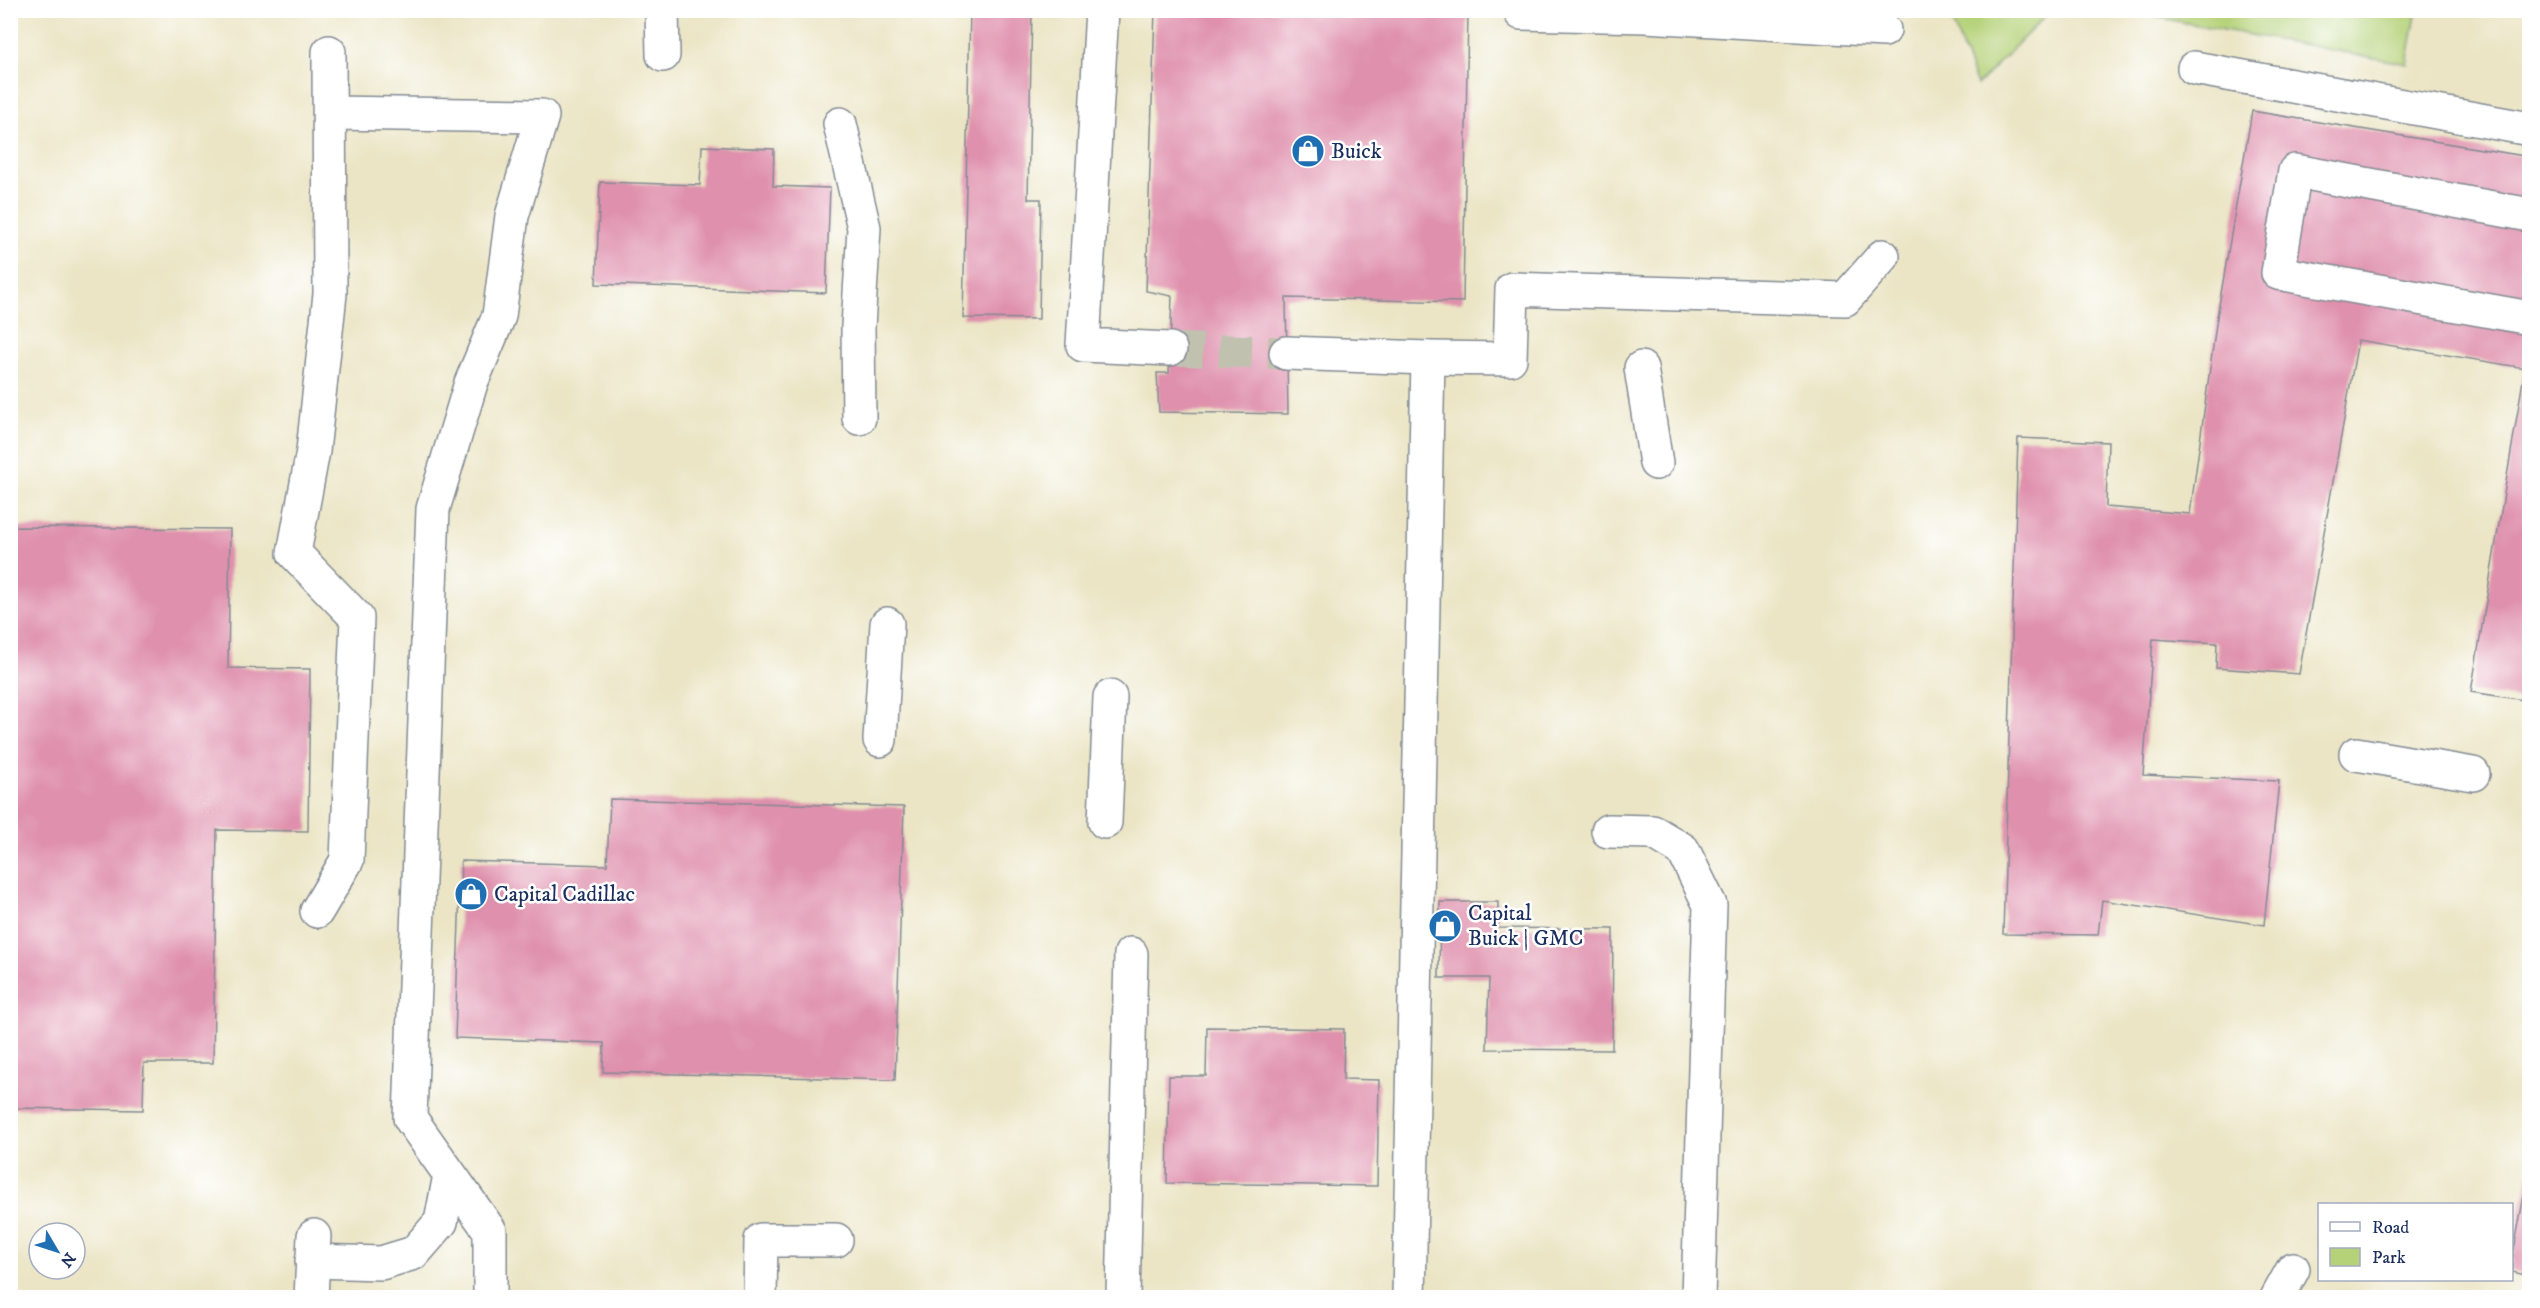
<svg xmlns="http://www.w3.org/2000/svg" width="2540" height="1308" font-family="'IM FELL DW Pica',serif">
<rect width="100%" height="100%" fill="#fff"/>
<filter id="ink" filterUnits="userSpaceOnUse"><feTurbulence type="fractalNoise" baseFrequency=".0167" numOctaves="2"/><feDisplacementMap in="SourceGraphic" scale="12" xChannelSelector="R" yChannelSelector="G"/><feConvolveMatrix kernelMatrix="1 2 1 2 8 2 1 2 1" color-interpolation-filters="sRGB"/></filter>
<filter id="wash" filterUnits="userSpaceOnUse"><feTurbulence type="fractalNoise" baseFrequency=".008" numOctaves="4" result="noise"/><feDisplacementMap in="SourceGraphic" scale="24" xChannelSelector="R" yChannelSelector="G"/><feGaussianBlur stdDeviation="1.35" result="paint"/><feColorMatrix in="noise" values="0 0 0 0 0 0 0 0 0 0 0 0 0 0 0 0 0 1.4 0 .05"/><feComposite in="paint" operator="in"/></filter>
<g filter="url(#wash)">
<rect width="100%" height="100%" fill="#ebe5c5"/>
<g fill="#b5d279" stroke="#68806c" stroke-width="1.5">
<polygon points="2413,10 2416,15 2407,64 2122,11"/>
<polygon points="1948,11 2050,11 1977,85"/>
</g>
<g id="blocks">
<g fill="#df90ac">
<polygon points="970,10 1032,10 1028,199 1041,199 1039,319 963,318"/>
<polygon points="1155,10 1468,10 1463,302 1286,298 1288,414 1159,412 1157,373 1169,373 1172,296 1146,291"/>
<polygon points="2252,111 2530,157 2530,701 2471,692 2525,368 2358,340 2299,674 2216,668 2217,643 2153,639 2143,775 2279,781 2264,925 2102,900 2098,935 2003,934 2018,438 2108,442 2106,507 2190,514 2217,317"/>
<polygon points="702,146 774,149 773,186 830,188 826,293 596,284 600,182 700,185"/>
<polygon points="10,527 230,529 228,668 310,669 308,831 217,830 213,1063 144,1063 143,1110 10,1108"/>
<polygon points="610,799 904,807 895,1080 603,1072 604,1043 455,1038 461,861 607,865"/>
<polygon points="1440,902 1498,902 1498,928 1613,929 1612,1050 1487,1049 1489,978 1439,978"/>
<polygon points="1207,1027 1344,1029 1343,1079 1379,1080 1377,1186 1167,1183 1169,1076 1206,1076"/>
<polygon points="2528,1174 2530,1174 2530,1276 2512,1272 2512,1260"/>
</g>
</g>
</g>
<g filter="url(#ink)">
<use href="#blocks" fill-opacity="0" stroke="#838a92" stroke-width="1.5"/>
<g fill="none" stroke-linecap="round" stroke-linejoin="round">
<polyline stroke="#c1c1b0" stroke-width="33" stroke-dasharray="33 16" stroke-linecap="butt" points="1170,349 1286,353"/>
<defs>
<g id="minor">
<polyline points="662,10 663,55"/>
<polyline points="1102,10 1083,345 1170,349"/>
<polyline points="1521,10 1521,13 1645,16 1884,30"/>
<polyline points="2194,68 2530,129"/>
<polyline points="330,113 542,116 512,216 499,316 471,383 433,509 410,1118 490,1231 490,1298"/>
<polyline points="840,124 864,228 858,327 859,418"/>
<polyline points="2530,215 2295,171 2278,273 2530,318"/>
<polyline points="1286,353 1428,358"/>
<polyline points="1641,368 1656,463"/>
<polyline points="880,740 887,624"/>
<polyline points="2356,754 2473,774"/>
<polyline points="1105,822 1110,697"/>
<polyline points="1608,831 1653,832 1683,850 1710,905 1698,1298"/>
<polyline points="317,911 347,860 357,618 294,553 313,451 330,294 329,52"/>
<polyline points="312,1261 381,1263 414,1253 441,1222 450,1175"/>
<polyline points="311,1298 314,1236"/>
<polyline points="760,1298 761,1240 836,1240"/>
<polyline points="1123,1298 1131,954"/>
<polyline points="1409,1298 1428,358 1510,359 1512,289 1845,299 1883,256"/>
<polyline points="2277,1298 2293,1269"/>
</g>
</defs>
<use href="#minor" stroke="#838a92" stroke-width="36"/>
<use href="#minor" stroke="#fff" stroke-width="33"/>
</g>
</g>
<defs>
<symbol id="shop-disc" viewBox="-11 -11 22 22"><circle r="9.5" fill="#1f6fb2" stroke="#fff"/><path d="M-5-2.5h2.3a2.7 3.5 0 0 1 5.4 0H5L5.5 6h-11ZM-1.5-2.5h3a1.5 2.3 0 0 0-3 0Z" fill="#fff"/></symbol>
</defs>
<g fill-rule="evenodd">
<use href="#shop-disc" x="1289" y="132" width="38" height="38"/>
<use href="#shop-disc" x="452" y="875" width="38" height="38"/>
<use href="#shop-disc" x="1426" y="907" width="38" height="38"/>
</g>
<g text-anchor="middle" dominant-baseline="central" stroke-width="5" stroke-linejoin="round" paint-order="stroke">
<g font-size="22" fill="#1b2f5e" stroke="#fff" text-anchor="start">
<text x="1331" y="151">Buick</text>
<text x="494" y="894">Capital Cadillac</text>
<text x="1468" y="913">Capital<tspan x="1468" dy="25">Buick | GMC</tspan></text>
</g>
</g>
<rect width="2540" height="1308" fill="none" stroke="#fff" stroke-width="36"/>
<rect x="2318" y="1203" width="195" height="78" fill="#ffffff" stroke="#a4acbf" stroke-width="1.5"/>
<rect x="2330" y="1222" width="30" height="9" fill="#ffffff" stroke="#a4acbf" stroke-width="1.5"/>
<text x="2372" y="1233" font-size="18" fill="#1b2f5e">Road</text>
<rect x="2330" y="1248" width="30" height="18" fill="#b5d279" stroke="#a4acbf" stroke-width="1.5"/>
<text x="2372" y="1263" font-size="18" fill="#1b2f5e">Park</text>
<g transform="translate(57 1251) rotate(129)"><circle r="28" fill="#ffffff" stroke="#a4acbf" stroke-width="1.5"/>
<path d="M0-4.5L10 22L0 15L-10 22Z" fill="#1f6fb2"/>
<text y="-9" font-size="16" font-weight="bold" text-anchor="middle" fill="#1b2f5e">N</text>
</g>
</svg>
